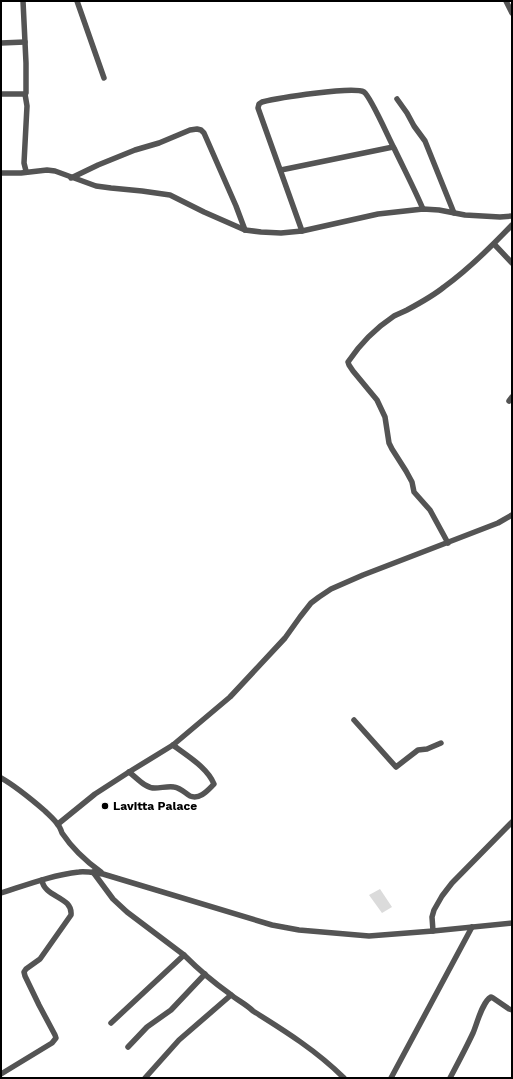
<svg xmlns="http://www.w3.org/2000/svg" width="513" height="1079" font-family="'Work Sans',sans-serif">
<rect width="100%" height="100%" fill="#fff"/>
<polygon fill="#dbdbdb" points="380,889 392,907 382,913 369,895"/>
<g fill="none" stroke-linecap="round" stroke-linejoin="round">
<g stroke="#545454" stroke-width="5.5">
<polyline points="23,1 26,63 26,93 25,94 27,106 24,163 26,171"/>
<polyline points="77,1 104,78"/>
<polyline points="506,1 512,13"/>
<polyline points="1,43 25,42"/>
<polyline points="1,94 25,94"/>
<polyline points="397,99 407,113 414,126 425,141 454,213"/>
<polyline points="281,170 393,147"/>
<polyline points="1,173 21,173 47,170 55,171 96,186 111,188 142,191 170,195 204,212 245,230 261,232 281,233 302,231 378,214 423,209 439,210 465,215 500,217 512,216"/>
<polyline points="71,178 98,165 135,150 159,143 190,130 197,129 201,130 204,133 236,206 245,230"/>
<path d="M302 231 258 108 259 104 262 102C278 98 353 86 364 92 371 97 389 139 394 148 404 169 414 188 423 209"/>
<polyline points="494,244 512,263"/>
<polyline points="509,401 512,397"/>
<path d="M448 543 430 510 414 492 412 482 406 471 392 449 389 443 385 417 377 400 353 371 349 365 348 362C360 344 376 328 394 316 398 314 403 312 407 310 420 303 433 296 444 287 469 269 491 247 512 225"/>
<polyline points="354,720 396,767 418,750 427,749 441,743"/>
<path d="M129 772C137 778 145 788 155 788 161 788 168 786 174 787 181 788 185 793 190 796 200 800 208 790 214 784 207 767 187 756 173 745"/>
<path d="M1 778C17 787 31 799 45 811 49 815 55 820 58 825 60 827 61 830 62 833 72 848 87 862 101 872"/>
<polyline points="58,824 95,794 129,772 173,745 230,697 285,638 300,617 311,603 319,597 331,589 363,575 498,523 512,515"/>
<path d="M93 872 113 899 127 912 184 955C198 969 213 982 230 994 237 1000 246 1004 253 1011 285 1031 317 1051 344 1078"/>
<path d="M1 893C26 885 52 875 79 872 86 871 95 873 103 874L272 925 299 930 369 936 433 931 512 923"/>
<polyline points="433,931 432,917 434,910 442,896 452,883 512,822"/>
<polyline points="111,1023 184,955"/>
<polyline points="128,1047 147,1027 171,1010 205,974"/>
<path d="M1 1074 52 1043 56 1038 55 1035 39 1005 25 976 24 972 26 969 40 959 71 915C73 896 44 898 42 880"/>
<polyline points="145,1078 179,1040 231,995"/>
<polyline points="391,1078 472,927"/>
<path d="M450 1078C458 1063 466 1048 473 1033 477 1024 482 1002 491 997L493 998 509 1009 512 1010"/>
</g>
</g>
<circle fill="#000" stroke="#fff" stroke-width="1.5" cx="105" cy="806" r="4"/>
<g text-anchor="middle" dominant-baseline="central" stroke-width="4" stroke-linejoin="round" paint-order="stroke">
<g font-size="12" font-weight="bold" fill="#000" stroke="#fff" text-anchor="start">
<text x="113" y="806">Lavitta Palace</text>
</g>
</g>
<rect width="513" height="1079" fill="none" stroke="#000000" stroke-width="4"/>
</svg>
